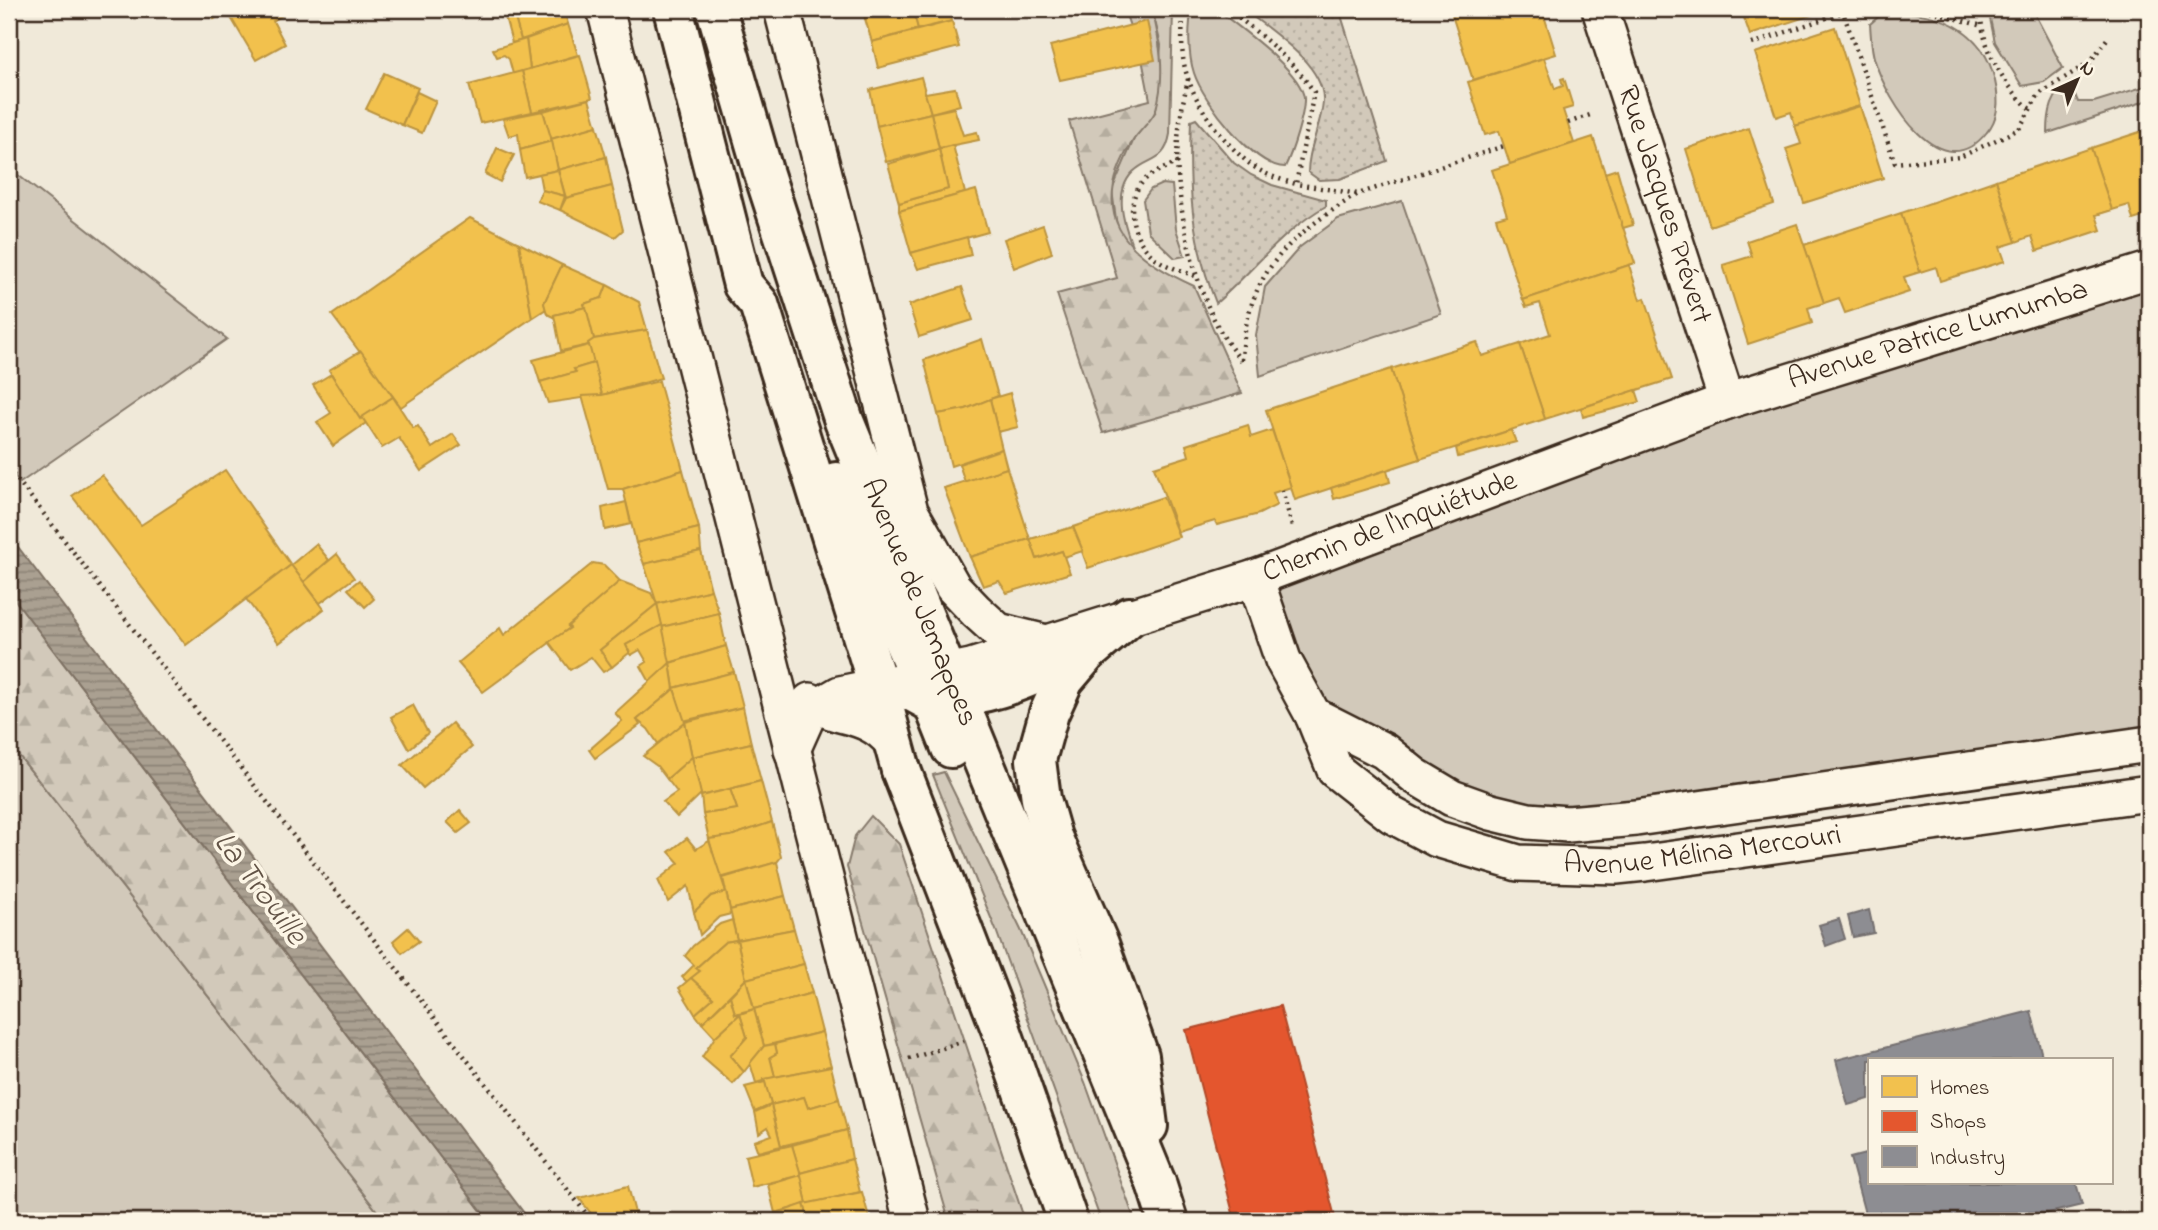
<svg xmlns="http://www.w3.org/2000/svg" width="2158" height="1230" font-family="'Indie Flower',sans-serif">
<defs>
<pattern id="forest-firs" width="22" height="20" patternUnits="userSpaceOnUse" patternTransform="scale(1.75)"><rect width="22" height="20" fill="#d2c9ba"/><path d="M5 1l3.5 6h-7zM16 11l3.5 6h-7z" fill="#b5ad9f"/></pattern>
<pattern id="park-dots" width="8" height="8" patternUnits="userSpaceOnUse" patternTransform="scale(1.75)"><rect width="8" height="8" fill="#d2c9ba"/><path d="M2 2h.1M6 6h.1" fill="none" stroke="#b5ad9f" stroke-width="1.8" stroke-linecap="round"/></pattern>
<pattern id="water-rules" width="6" height="5" patternUnits="userSpaceOnUse" patternTransform="scale(1.75)"><rect width="6" height="5" fill="#aaa091"/><path d="M0 2.5h6" fill="none" stroke="#8c8376"/></pattern>
</defs>
<rect width="100%" height="100%" fill="#f0e9d9"/>
<filter id="ink" filterUnits="userSpaceOnUse"><feTurbulence type="fractalNoise" baseFrequency=".0143" numOctaves="2"/><feDisplacementMap in="SourceGraphic" scale="14" xChannelSelector="R" yChannelSelector="G"/><feConvolveMatrix kernelMatrix="1 2 1 2 8 2 1 2 1" color-interpolation-filters="sRGB"/></filter>
<g filter="url(#ink)">
<g fill="#d2c9ba" stroke="#867a6c" stroke-width="2">
<path d="M1152 9H1173L1170 134C1165 163 1150 156 1133 172 1112 193 1125 227 1134 251L1117 227 1112 190 1134 139 1156 111 1161 45Z"/>
<path d="M1192 9H1216C1237 26 1301 70 1304 98 1305 113 1292 153 1285 167 1254 167 1203 101 1194 73 1188 55 1188 27 1192 9Z"/>
<polygon points="1988,9 2032,9 2063,68 2044,82 2022,86 1995,42"/>
<path d="M1885 11C1936 11 1983 27 1995 81 1999 98 1999 118 1987 132 1941 190 1887 101 1875 61 1871 50 1871 36 1870 24Z"/>
<path d="M2070 83 2078 102H2094L2149 85V100L2048 133C2048 112 2051 94 2070 83Z"/>
<polygon points="9,168 227,339 20,483 9,469"/>
<polygon points="1162,184 1172,185 1176,229 1185,256 1175,258 1148,232 1143,200 1151,189"/>
<polygon points="1402,201 1441,314 1260,376 1256,335 1265,287 1300,247 1338,219"/>
<polygon points="2149,270 2149,744 1528,821 1313,715 1255,578"/>
<polygon points="9,743 385,1221 9,1221"/>
<polygon points="944,772 1021,930 1085,1082 1135,1221 1101,1221 996,930 933,775"/>
</g>
<g fill="url(#forest-firs)" stroke="#867a6c" stroke-width="2">
<path d="M1124 9H1152C1160 41 1166 76 1156 109 1153 120 1141 129 1134 139 1086 214 1123 254 1194 286L1242 393 1103 433 1057 294 1117 278 1069 121 1150 100 1143 64Z"/>
<polygon points="9,592 489,1221 385,1221 9,743"/>
<polygon points="871,816 899,844 1025,1221 949,1221 847,867 855,836"/>
</g>
<g fill="url(#park-dots)" stroke="#867a6c" stroke-width="2">
<path d="M1243 9H1339L1387 161 1340 179 1319 180 1308 172C1308 147 1321 126 1323 102 1326 65 1268 29 1243 9Z"/>
<path d="M1196 119 1234 163 1251 175 1272 185 1326 200V206C1283 230 1253 271 1216 303 1191 240 1188 188 1191 121Z"/>
</g>
<polygon fill="url(#water-rules)" stroke="#7e7163" stroke-width="2" points="9,535 530,1221 489,1221 9,592"/>
<g fill="#f2c14e" stroke="#bb9440" stroke-width="2">
<polygon points="208,9 292,9 273,21 285,44 256,60 227,11 214,19"/>
<polygon points="520,9 564,9 568,24 521,40 513,11"/>
<polygon points="862,9 913,9 918,29 872,42"/>
<polygon points="913,9 948,9 952,21 918,29"/>
<polygon points="1450,9 1542,9 1556,54 1473,80"/>
<polygon points="1741,9 1830,9 1750,35"/>
<polygon points="513,11 521,40 526,39 512,43 504,13"/>
<polygon points="952,21 959,47 878,68 872,42"/>
<polygon points="1147,21 1155,60 1060,80 1050,46"/>
<polygon points="568,24 578,55 530,69 526,39"/>
<polygon points="1835,27 1860,106 1795,126 1791,112 1776,117 1755,53"/>
<polygon points="526,39 530,69 513,74 509,59 504,55 497,57 493,49"/>
<polygon points="580,55 592,98 532,112 522,71"/>
<polygon points="1544,58 1555,89 1563,86 1561,79 1564,78 1573,107 1563,110 1574,143 1510,164 1499,131 1485,135 1468,82"/>
<polygon points="522,71 532,112 480,123 469,85"/>
<polygon points="384,73 418,88 402,125 366,109"/>
<polygon points="921,77 931,113 877,126 870,90"/>
<polygon points="955,88 960,105 931,113 925,93"/>
<polygon points="417,92 436,101 422,133 402,125"/>
<polygon points="589,99 597,126 551,139 543,111"/>
<polygon points="1860,106 1883,178 1804,203 1786,149 1801,144 1795,126"/>
<polygon points="954,108 963,135 977,132 979,140 939,148 931,113"/>
<polygon points="543,111 552,141 520,150 518,134 509,136 503,119"/>
<polygon points="931,113 939,149 886,162 877,126"/>
<polygon points="597,126 606,157 558,170 551,139"/>
<polygon points="1749,128 1774,204 1710,226 1686,149"/>
<polygon points="2149,129 2149,215 2133,220 2129,205 2112,210 2091,148"/>
<polygon points="1593,137 1635,263 1523,300 1496,218 1507,215 1492,170"/>
<polygon points="552,141 558,170 525,177 520,150"/>
<polygon points="953,145 965,193 899,211 899,203 948,189 939,149"/>
<polygon points="497,148 514,155 500,182 485,174"/>
<polygon points="2091,148 2112,210 2096,215 2101,230 2037,251 2032,236 2016,242 1996,180"/>
<polygon points="939,149 948,189 899,203 888,164"/>
<polygon points="606,157 612,186 566,198 558,170"/>
<polygon points="1617,169 1633,225 1623,228 1605,173"/>
<polygon points="558,170 565,196 542,190 539,174"/>
<polygon points="1996,180 2016,242 2000,247 2005,261 1940,281 1936,267 1920,272 1901,213"/>
<polygon points="612,186 623,230 615,237 560,210 566,198"/>
<polygon points="542,190 565,196 560,210 537,201"/>
<polygon points="976,190 988,232 911,253 899,211"/>
<polygon points="1901,213 1920,272 1904,277 1909,292 1845,313 1839,298 1824,303 1804,245"/>
<polygon points="470,218 519,243 532,318 401,407 332,315"/>
<polygon points="1797,224 1824,303 1808,308 1812,323 1748,344 1723,265 1752,256 1747,241"/>
<polygon points="1043,225 1052,253 1014,268 1004,239"/>
<polygon points="967,237 971,255 918,269 911,253"/>
<polygon points="519,243 562,265 544,303 546,309 532,318"/>
<polygon points="562,265 607,285 602,298 584,304 586,307 554,315 555,318 547,314 544,303"/>
<polygon points="1629,265 1640,300 1645,298 1672,379 1545,419 1520,344 1550,334 1540,303 1526,307 1523,300"/>
<polygon points="607,285 639,302 647,330 594,339 584,304 602,298"/>
<polygon points="962,287 973,320 919,337 909,305"/>
<polygon points="586,307 594,339 589,345 561,351 554,315"/>
<polygon points="647,330 661,378 602,395 588,343 594,339"/>
<polygon points="982,339 998,396 966,409 938,414 924,360"/>
<polygon points="1477,342 1482,356 1520,344 1545,419 1420,459 1391,369"/>
<polygon points="589,345 594,363 574,369 576,372 540,382 533,360"/>
<polygon points="361,351 393,397 360,419 329,370"/>
<polygon points="594,363 602,395 548,403 540,382 576,372 574,369"/>
<polygon points="1391,369 1420,459 1295,500 1266,410"/>
<polygon points="331,374 360,419 362,417 366,423 333,446 317,422 331,413 313,385"/>
<polygon points="659,381 683,470 623,489 608,489 582,396 602,395"/>
<polygon points="1636,390 1640,402 1583,417 1581,408"/>
<polygon points="1010,393 1018,427 998,432 990,399"/>
<polygon points="393,397 413,428 418,426 432,448 453,434 461,445 421,471 399,438 382,448 362,417"/>
<polygon points="990,399 1002,449 951,466 938,414 966,409"/>
<polygon points="1248,425 1251,437 1272,430 1291,487 1273,493 1277,505 1259,514 1217,525 1215,521 1178,532 1154,467 1189,456 1186,445"/>
<polygon points="1511,430 1516,442 1458,457 1456,448"/>
<polygon points="1002,449 1007,468 965,482 959,464"/>
<polygon points="1007,468 1030,539 970,557 944,488"/>
<polygon points="225,470 291,565 186,645 72,496 102,475 141,525"/>
<polygon points="683,470 699,528 636,543 623,489"/>
<polygon points="1387,470 1390,482 1334,499 1331,488"/>
<polygon points="1163,497 1179,537 1088,568 1073,527"/>
<polygon points="626,502 631,524 605,530 602,508"/>
<polygon points="1073,527 1083,551 1064,557 1062,551 1037,559 1030,539"/>
<polygon points="699,528 701,551 644,564 636,543"/>
<polygon points="1030,539 1037,559 1062,551 1070,573 1007,593 999,581 983,586 970,557"/>
<polygon points="316,544 329,560 304,582 291,565"/>
<polygon points="701,551 711,590 657,604 644,564"/>
<polygon points="337,554 354,578 320,603 304,582"/>
<polygon points="593,563 604,565 620,581 619,585 568,626 570,628 483,692 458,663 500,628 504,635"/>
<polygon points="291,565 324,609 279,643 246,599"/>
<polygon points="359,580 374,599 365,607 348,589"/>
<polygon points="620,581 651,593 657,604 600,650 612,667 603,672 591,657 570,670 549,642 570,628 568,626"/>
<polygon points="711,590 719,613 662,627 657,604"/>
<polygon points="657,604 662,625 626,645 631,655 629,653 612,667 600,650"/>
<polygon points="719,613 726,646 669,663 662,627"/>
<polygon points="662,625 670,663 651,684 641,666 647,662 640,650 631,655 626,645"/>
<polygon points="726,646 734,672 674,688 670,663"/>
<polygon points="670,663 674,689 637,720 640,725 595,758 589,750 622,721 615,713"/>
<polygon points="734,672 743,707 683,721 674,688"/>
<polygon points="674,689 685,722 659,745 648,729 637,720"/>
<polygon points="413,705 428,733 409,749 391,717"/>
<polygon points="743,707 751,743 692,757 685,722"/>
<polygon points="685,722 692,757 667,779 657,766 643,756"/>
<polygon points="452,723 472,747 423,788 402,765"/>
<polygon points="751,743 761,781 701,796 692,757"/>
<polygon points="692,757 701,794 677,817 663,802 677,792 667,779"/>
<polygon points="761,781 772,822 731,836 709,839 703,814 737,809 730,789"/>
<polygon points="730,789 737,809 703,814 701,794 701,796"/>
<polygon points="460,810 471,823 458,833 447,822"/>
<polygon points="772,822 781,857 777,862 720,878 709,839 731,836"/>
<polygon points="687,838 696,849 709,841 726,892 711,896 694,912 688,886 668,902 658,880 679,863 669,852"/>
<polygon points="777,862 785,896 730,910 723,878"/>
<polygon points="726,892 731,914 719,917 700,935 694,912 711,896"/>
<polygon points="785,896 794,929 737,940 730,910"/>
<polygon points="732,920 737,940 725,942 696,968 700,971 687,982 682,977 694,965 685,956 693,946 720,924"/>
<polygon points="408,928 419,941 402,953 393,941"/>
<polygon points="794,929 804,964 746,979 737,940"/>
<polygon points="737,940 746,979 702,1023 695,1014 713,998 691,978 700,971 696,968 725,942"/>
<polygon points="804,964 812,993 754,1009 746,979"/>
<polygon points="691,978 713,998 695,1014 679,988"/>
<polygon points="746,979 754,1009 735,1014 730,996"/>
<polygon points="812,993 822,1032 764,1046 754,1009"/>
<polygon points="730,996 735,1014 740,1014 715,1037 702,1023"/>
<polygon points="754,1009 764,1046 744,1072 730,1056 747,1037 740,1014"/>
<polygon points="740,1014 747,1037 730,1056 744,1072 733,1084 702,1057 715,1037"/>
<polygon points="822,1032 831,1066 775,1077 770,1057 777,1053 775,1044"/>
<polygon points="775,1044 777,1053 770,1057 775,1077 756,1083 750,1063 764,1046"/>
<polygon points="831,1066 839,1099 808,1108 804,1097 771,1105 764,1079"/>
<polygon points="765,1082 771,1105 755,1112 745,1087"/>
<polygon points="804,1097 808,1108 839,1099 847,1130 781,1146 771,1105"/>
<polygon points="771,1105 781,1146 758,1152 754,1141 772,1135 768,1127 759,1133 755,1112"/>
<polygon points="847,1130 852,1159 800,1173 792,1145"/>
<polygon points="792,1145 801,1175 752,1187 745,1156"/>
<polygon points="852,1159 860,1192 807,1204 800,1173"/>
<polygon points="801,1175 807,1204 775,1213 768,1185"/>
<polygon points="628,1186 635,1213 603,1221 597,1221 579,1198"/>
<polygon points="862,1192 869,1217 859,1221 809,1221 804,1204"/>
<polygon points="804,1204 809,1221 761,1221 760,1219"/>
</g>
<polygon fill="#e4572e" stroke="#b14a29" stroke-width="2" points="1280,1006 1336,1221 1235,1221 1186,1030"/>
<g fill="#8d8d92" stroke="#746f6f" stroke-width="2">
<polygon points="1869,910 1874,933 1853,937 1848,916"/>
<polygon points="1839,919 1845,939 1826,946 1819,925"/>
<polygon points="2031,1011 2042,1056 2025,1060 1869,1060 1869,1099 1848,1105 1836,1060"/>
<polygon points="1869,1153 1869,1183 2076,1183 2082,1205 2015,1221 1867,1221 1850,1158"/>
</g>
<g fill="none" stroke-linecap="round" stroke-linejoin="round">
<defs>
<g id="minor">
<polyline points="605,9 912,1221"/>
<polyline points="782,9 910,511 953,587 976,611 998,631 1050,644"/>
<path id="s1" d="M1600 9 1727 401"/>
<path id="s2" d="M1255 578 1283 660 1313 715 1335 770 1392 815 1437 839 1518 863 1616 866 1645 863 2149 793"/>
<path d="M810 701C840 721 866 711 892 742"/>
<polyline points="1313,715 1384,751 1415,776 1452,798 1491,812 1528,821 1568,824 1636,818 2149,744"/>
<path id="s3" d="M792 750 809 712 840 694 971 667 1255 578 1727 401 2149 270"/>
</g>
<g id="primary">
<polyline points="673,9 743,285 759,304 878,686 901,770"/>
<path id="s4" d="M716 9 763 171 844 421 1156 1183"/>
<path d="M836 482 915 668 939 695C989 701 1040 671 1085 653"/>
<polyline points="1129,617 1087,653 1064,680 1049,713 1036,760 1041,799 1052,837 1099,944 1139,1056 1148,1126"/>
<polyline points="898,684 933,703 951,748"/>
</g>
<g id="trunk">
<polyline points="901,770 1001,1029 1068,1221"/>
<polyline points="1156,1183 1168,1221"/>
</g>
</defs>
<use href="#minor" stroke="#3b2a1e" stroke-width="40"/>
<use href="#primary" stroke="#3b2a1e" stroke-width="44"/>
<use href="#trunk" stroke="#3b2a1e" stroke-width="44"/>
<g stroke="#3b2a1e" stroke-width="4.5" stroke-dasharray="2 5" stroke-linecap="butt">
<path d="M1183 9C1183 25 1181 41 1183 57 1187 93 1216 134 1243 158 1257 172 1277 179 1296 184"/>
<path d="M1228 9C1260 35 1291 58 1314 92L1296 184 1358 194 1504 146"/>
<polyline points="1842,9 1895,163 1960,157 2019,129 2039,94 2090,62 2107,39"/>
<polyline points="1923,9 1982,26"/>
<path d="M1980 9C1982 48 2002 83 2030 109"/>
<polyline points="1752,44 1852,9"/>
<path d="M1188 79C1181 110 1175 144 1178 175 1182 234 1201 317 1242 361"/>
<polyline points="1568,123 1593,114"/>
<path d="M1178 162C1166 168 1149 173 1141 184 1123 208 1134 244 1158 260 1170 268 1185 272 1198 277"/>
<path d="M1242 360C1246 273 1288 237 1358 194"/>
<polyline points="9,469 592,1221"/>
<polyline points="1282,490 1292,526"/>
<polyline points="909,1059 964,1041"/>
</g>
<use href="#minor" stroke="#fcf5e5" stroke-width="35"/>
<use href="#primary" stroke="#fcf5e5" stroke-width="38"/>
<use href="#trunk" stroke="#fcf5e5" stroke-width="38"/>
</g>
</g>
<g text-anchor="middle" dominant-baseline="central" stroke-width="7" stroke-linejoin="round" paint-order="stroke">
<g font-size="30" fill="#3b2a1e" stroke="#fcf5e5">
<text stroke="none"><textPath href="#s1" startOffset="206">Rue Jacques Prévert</textPath></text>
<text stroke="none"><textPath href="#s3" startOffset="1234">Avenue Patrice Lumumba</textPath></text>
<text stroke="none"><textPath href="#s3" startOffset="653">Chemin de l'Inquiétude</textPath></text>
<text stroke="none"><textPath href="#s4" startOffset="628">Avenue de Jemappes</textPath></text>
<text stroke="none"><textPath href="#s2" startOffset="602">Avenue Mélina Mercouri</textPath></text>
</g>
<g font-size="32" font-style="italic" fill="#625346" stroke="#fcf5e5">
<text transform="translate(259 889) rotate(53)">La Trouille</text>
</g>
</g>
<rect width="2158" height="1230" fill="none" stroke="#fcf5e5" stroke-width="35"/>
<rect x="18" y="18" width="2123" height="1195" fill="none" stroke="#3b2a1e" stroke-width="2.5" filter="url(#ink)"/>
<rect x="1868" y="1058" width="245" height="126" fill="#fcf5e5" stroke="#afa495" stroke-width="2"/>
<rect x="1882" y="1076" width="35" height="21" fill="#f2c14e" stroke="#afa495" stroke-width="2"/>
<text x="1930" y="1094" font-size="21" fill="#3b2a1e">Homes</text>
<rect x="1882" y="1111" width="35" height="21" fill="#e4572e" stroke="#afa495" stroke-width="2"/>
<text x="1930" y="1128" font-size="21" fill="#3b2a1e">Shops</text>
<rect x="1882" y="1146" width="35" height="21" fill="#8d8d92" stroke="#afa495" stroke-width="2"/>
<text x="1930" y="1164" font-size="21" fill="#3b2a1e">Industry</text>
<g transform="translate(2077 80) rotate(44)" stroke="#fcf5e5" stroke-width="5" paint-order="stroke">
<path d="M0-5L12 26L0 18L-12 26Z" fill="#3b2a1e"/>
<text y="-10" font-size="19" font-weight="bold" text-anchor="middle" fill="#3b2a1e">N</text>
</g>
</svg>
